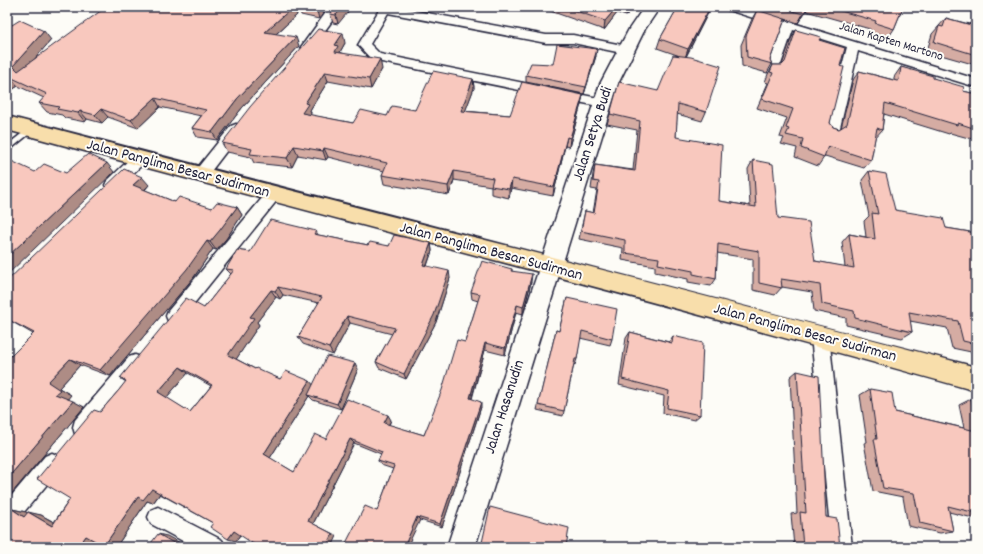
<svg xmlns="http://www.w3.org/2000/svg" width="983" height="554" font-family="Dekko,sans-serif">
<rect width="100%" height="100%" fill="#fdfcf7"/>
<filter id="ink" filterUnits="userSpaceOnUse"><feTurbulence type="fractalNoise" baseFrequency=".025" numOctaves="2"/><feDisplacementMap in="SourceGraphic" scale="8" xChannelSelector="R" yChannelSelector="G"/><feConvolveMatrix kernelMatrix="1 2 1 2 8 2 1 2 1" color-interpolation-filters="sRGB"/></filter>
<g filter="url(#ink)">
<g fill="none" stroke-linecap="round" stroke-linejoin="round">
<defs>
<polygon id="lane" points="29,128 31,128 34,130 7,152 7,145"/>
<g id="street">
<polygon points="330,7 342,7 311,50 303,50 301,47"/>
<polygon points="381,7 395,7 546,35 573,35 627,46 633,50 627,54 573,43 546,43 388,13 370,44 380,54 608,100 609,103 608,106 603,107 372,60 358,45"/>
<polygon points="723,7 741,7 976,79 976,87 858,51 839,132 837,135 832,137 827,135 825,132 847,47 793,30 779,70 777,73 769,73 767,70 782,27 725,9"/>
<polygon points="236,124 241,126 243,129 241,132 205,179 200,180 195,179 193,175 195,171 231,126"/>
<polygon points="139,154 144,155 146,159 144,163 117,189 112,191 107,189 105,185 107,181 134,155"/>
<polygon points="273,189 278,191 280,195 278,199 180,321 174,323 168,321 166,316 168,311 268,191"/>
<polygon points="820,328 826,331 829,336 852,547 832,547 811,336 814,331"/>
<polygon points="135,355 141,357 144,363 141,369 89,434 82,436 75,434 73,427 75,420 129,357"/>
<polygon points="52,453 59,456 62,463 59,470 14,524 7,527 7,501 45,456"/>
<polygon points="158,507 222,540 225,547 194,547 151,524 148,517 151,510"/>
</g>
<polygon id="secondary" points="644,7 660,7 645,29 618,84 475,547 447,547 600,84 629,29"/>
<path id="primary" d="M7 116C329 202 654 281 976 367V391C654 300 330 218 7 130Z"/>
</defs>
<use href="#lane" stroke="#22223b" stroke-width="3"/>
<use href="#street" stroke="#22223b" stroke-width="3"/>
<use href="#secondary" stroke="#22223b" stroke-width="3"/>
<use href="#primary" stroke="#22223b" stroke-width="3"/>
<use href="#lane" fill="#fdfcf7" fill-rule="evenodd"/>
<use href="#street" fill="#fdfcf7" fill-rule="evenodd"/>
<use href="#secondary" fill="#fdfcf7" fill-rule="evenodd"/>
<use href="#primary" fill="#f8deab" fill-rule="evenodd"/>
</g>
<g fill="#d5aca3" stroke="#22223b" fill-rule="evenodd">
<polygon points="177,7 294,7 297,15 276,34 299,46 242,108 217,140 197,137 192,128 201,116 160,107 138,128 108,117 102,123 87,119 85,122 65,118 62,115 47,112 39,103 44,98 18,86 7,93 7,28 51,40 35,58 175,8"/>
<polygon points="299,7 328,7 319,19 301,15"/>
<polygon points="335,7 338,24 333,23 330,14"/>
<polygon points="539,7 633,7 626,16 617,13 604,30"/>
<polygon points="678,7 711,7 686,57 706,112 702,121 677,114 676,137 719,201 750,206 748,169 753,160 778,218 815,261 845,267 842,242 849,234 866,237 864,221 869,216 862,180 869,171 895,210 946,228 976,233 976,353 952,348 947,328 910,321 912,332 902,338 846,325 846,318 814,311 812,292 782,287 775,295 753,290 753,259 717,253 716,279 711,286 688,282 688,279 655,272 655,266 622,260 623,248 579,239 585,211 593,213 597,190 591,189 593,174 595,165 633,170 637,130 607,124 610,114 658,91 680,56 657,48 660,39"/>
<polygon points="756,7 903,7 894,29 888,38 869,32 870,29 806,11 798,23 785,19 770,60 772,64 767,73 742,66 741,45 752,19 758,8"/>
<polygon points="946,18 969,24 972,21 976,22 976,65 927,51 932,34"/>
<polygon points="796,30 819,40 840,66 830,123 833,127 839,129 841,128 853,80 859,71 894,80 894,77 901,67 933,78 963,91 976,94 976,140 950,133 949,134 884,114 882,130 875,138 871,160 864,168 825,156 818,166 795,157 797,148 781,144 784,138 780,137 787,118 757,108 768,83 765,82 768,74 773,65 782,65 791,39"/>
<polygon points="345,43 340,52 382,69 371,89 328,81 310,110 311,113 310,115 353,123 387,116 415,110 473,79 474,88 465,111 510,115 583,95 581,104 569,147 565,146 553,196 511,188 509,198 491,194 491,186 454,180 449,195 384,184 382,175 384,171 328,157 326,160 298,155 292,167 254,163 251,157 227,152 222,143"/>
<polygon points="596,56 584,94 526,82 526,75 553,64"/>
<polygon points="149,185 145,190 175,202 212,208 237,207 242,215 226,239 216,250 213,249 194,277 110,376 80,365 59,388 71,395 67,399 84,407 7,499 33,334 9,320 7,323 7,281"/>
<polygon points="976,206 976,214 974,208"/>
<path d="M318 235 368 245 389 246 431 243 432 251 427 266 450 278 436 322 406 379 379 368 376 362 392 334 350 323 333 355 303 344 298 337 319 303 283 295 280 299 276 297 257 322 259 325 236 359 255 369 280 379 313 385 358 369 341 409 313 400 309 396 270 458 294 472 326 439 391 420 389 425 424 435 465 342 478 301 472 299 471 292 512 269V271L531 282 523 314 516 312 505 355 485 350 472 399 481 407 442 527 420 520 377 511 393 469 381 465 378 461 381 454 354 443 313 524 337 536 240 535 236 541 213 523 160 494 153 503 147 501 116 547 104 546 96 541 92 547H7L12 509 26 512 27 513 41 515 54 522 70 499 100 412 126 382 120 378 204 308 231 274 226 269 250 252ZM188 373 211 386 190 412 166 398Z"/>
<polygon points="567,298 612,339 610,345 580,338 577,359 575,365 574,364 564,411 563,416 537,410 556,330 559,331"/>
<polygon points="630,332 669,342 673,336 700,415 694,420 663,413 664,396 619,385 626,338"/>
<polygon points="797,371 826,517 840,547 794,547 791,514 797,513 790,377"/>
<polygon points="870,389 895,412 964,428 959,405 971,399 976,400 976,517 973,518 949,512 953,531 940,533 908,526 903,497 873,491 864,443 867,442 860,395"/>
</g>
<g fill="#ae8c85" stroke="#22223b">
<polygon points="293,7 294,7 297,15 268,41 265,32"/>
<polygon points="319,7 328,7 319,19 317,11"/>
<polygon points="343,7 352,7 338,24 336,15"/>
<polygon points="617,7 618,7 617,13 604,30 605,21"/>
<polygon points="629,7 633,7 626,16 628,8"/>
<polygon points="710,7 711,7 685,58 688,49"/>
<polygon points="808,7 809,7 806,11 798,23 803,14"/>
<polygon points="44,31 51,40 21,75 13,66"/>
<polygon points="343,33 345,43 340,52 341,56 335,52 335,45"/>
<polygon points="296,37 299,46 242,108 217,140 212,132 237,99"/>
<polygon points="597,49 596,56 584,94 586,87"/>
<polygon points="380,59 382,69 371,89 369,79"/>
<polygon points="325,72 328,81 310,110 311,113 305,123 302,113 305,103"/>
<polygon points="10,77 18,86 7,93 7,79"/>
<polygon points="473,79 474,88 462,120 461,111"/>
<polygon points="583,95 581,104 569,147 570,138"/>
<polygon points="155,98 160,107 138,128 131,120"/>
<polygon points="101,109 108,117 102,123 95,115"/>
<polygon points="80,111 87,119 85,122 78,113"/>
<polygon points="567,137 565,146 553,196 554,187"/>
<polygon points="294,146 298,155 292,167 287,158"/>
<polygon points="324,148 328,157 326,160 323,151"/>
<polygon points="107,163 114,172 7,275 7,257"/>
<polygon points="454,171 454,180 449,195 448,186"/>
<polygon points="142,177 149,185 140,194 133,185"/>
<polygon points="512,179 511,188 509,198 509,189"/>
<polygon points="237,207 242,215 226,239 216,250 210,242"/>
<polygon points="316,231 320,239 314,234"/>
<polygon points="207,241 213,249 194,277 110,376 100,370"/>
<polygon points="431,243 432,251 424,273 423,265"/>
<polygon points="449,271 450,278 436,322 406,379 404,374"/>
<polygon points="532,274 531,282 523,314 523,307"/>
<polygon points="278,287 283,295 280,299 275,291"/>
<polygon points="271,290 276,297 257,322 259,325 235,361 228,355 250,317"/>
<polygon points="517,305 516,312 505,355 505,348"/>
<polygon points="347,316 350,323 333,355 329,348"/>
<polygon points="485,343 485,350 470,404 470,398"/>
<polygon points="70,359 80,365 59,388 71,395 67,400 55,394 48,382"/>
<polygon points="355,363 358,369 341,409 337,404"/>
<polygon points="180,367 188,373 166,398 158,392"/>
<polygon points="310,381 315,387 308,395 309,396 270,458 264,454"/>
<polygon points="73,401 84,407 7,499 7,479"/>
<polygon points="481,402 481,407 442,527 440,524"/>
<polygon points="388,415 391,420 387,428 384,423"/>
<polygon points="350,439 354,443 313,524 337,536 332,547 326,547 308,521"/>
<polygon points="152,489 161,492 153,503 147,501 116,547 104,546 138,497"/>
<polygon points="12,509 26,512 38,520 24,517"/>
<polygon points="28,512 41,515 64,528 52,526"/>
<polygon points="417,517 420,520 407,547 404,547"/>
<polygon points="234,531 241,533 236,541 228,539"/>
<polygon points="158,534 167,536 186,546 185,547 175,547"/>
<polygon points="86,536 98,538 92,547 78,547"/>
</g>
<g fill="#f8c8be" stroke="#22223b" fill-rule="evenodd">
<polygon points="106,7 170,7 175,8 177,7 293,7 265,32 296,37 237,99 212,132 192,128 206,110 155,98 131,120 101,109 95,115 80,111 78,113 57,109 59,107 39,103 47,94 10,77 7,79 7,28 20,20 44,31 13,66 18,71"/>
<polygon points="301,7 319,7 317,11"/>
<polygon points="335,7 343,7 336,15 330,14"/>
<polygon points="564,7 617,7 605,21"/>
<polygon points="678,7 710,7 688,49 660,39"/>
<polygon points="779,7 808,7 803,14"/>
<polygon points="827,7 903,7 894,29 875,23 876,21"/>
<polygon points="757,10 785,19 770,60 772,64 747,57 746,36"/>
<polygon points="946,18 971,25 972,21 976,22 976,55 934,42 939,26 943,27"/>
<polygon points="318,29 343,33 335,45 338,46 335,52 380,59 369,79 325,72 305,103 308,104 302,113 353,123 361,110 387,116 392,106 415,110 433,71 473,79 461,111 510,115 522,82 583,95 570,138 567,137 554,187 512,179 509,189 491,186 493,178 454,171 448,186 382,175 387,163 324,148 323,151 294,146 287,158 250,154 252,149 222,143 250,107"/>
<polygon points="796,30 821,37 819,40 845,48 840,66 844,67 830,123 833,127 839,129 847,124 859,71 897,81 899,80 901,67 933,76 933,78 964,87 963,91 976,94 976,129 958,123 957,125 885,103 882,130 877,128 871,160 828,146 824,157 801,148 803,139 786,135 789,129 786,128 793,109 762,99 773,73 770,72 773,65 782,65 785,62"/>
<polygon points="557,44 597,49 586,87 526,75 531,63 553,64"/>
<polygon points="673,55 691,57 721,66 706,112 678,104 676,137 722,145 719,201 756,207 753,160 773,164 778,218 809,222 815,261 854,268 849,234 875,239 872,213 878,214 869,171 886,174 895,210 943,218 946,228 976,233 976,344 963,341 958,321 909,312 912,332 855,318 854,311 822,304 820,285 781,279 782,288 759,283 759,251 718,244 716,279 693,274 693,271 658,264 659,258 625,253 625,240 581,231 585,211 594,213 599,182 593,181 595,165 635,171 640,121 610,114 619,82 658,91"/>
<polygon points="88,154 107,163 7,257 7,159 35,172 44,164 66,173"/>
<polygon points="124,169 142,177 133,185 175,202 179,197 212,208 217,202 237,207 220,230 210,242 207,241 187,269 100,370 70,359 48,382 60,390 55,394 73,401 7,479 7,360 34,333 7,319 7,281"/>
<path d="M270 220 316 231 314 234 368 245 370 242 389 246 394 235 431 243 423 265 449 271 434 315 404 374 376 362 395 328 347 316 329 348 298 337 322 297 278 287 275 291 271 290 250 317 254 318 228 355 255 369 256 368 280 379 286 371 310 381 264 454 294 472 315 434 326 439 347 399 388 415 384 423 424 435 442 390 457 340 465 342 480 294 471 292 482 261 512 269 511 271 532 274 523 307 517 305 505 348 485 343 470 398 481 402 440 524 417 517 404 547H348L345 545 365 506 377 511 394 466 378 461 382 452 350 439 308 521 333 534 326 547H258L234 531 228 539 210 527 213 523 152 489 143 500 138 497 104 546 86 536 78 547H7V515L12 509 24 517 28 512 52 526 70 499 37 479 94 410 100 412 119 390 126 381 120 378 186 298 204 308 234 270 226 269 237 250 250 252ZM180 367 212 385 190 412 158 392Z"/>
<polygon points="567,298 617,309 612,339 582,331 577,359 575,359 564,411 538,405 556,330 559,331"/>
<polygon points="630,332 672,343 673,336 703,343 700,415 667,408 669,391 622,379"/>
<polygon points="327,356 355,363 337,404 308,395"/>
<polygon points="797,371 819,376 826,517 837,519 840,547 803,547 800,512 806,513"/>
<polygon points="870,389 892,393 895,412 976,431 976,513 948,506 953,531 920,523 914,493 883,488 874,439 877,439"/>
<polygon points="971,399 976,400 976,421"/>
<polygon points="490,507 569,528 566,547 481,547"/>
<polygon points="158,534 177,545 175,547 148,547"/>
</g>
</g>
<g text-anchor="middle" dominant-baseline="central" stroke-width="4" stroke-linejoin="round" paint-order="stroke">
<g font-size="13" fill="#22223b" stroke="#fdfcf7">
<text transform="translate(891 42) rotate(17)">Jalan Kapten Martono</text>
</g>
<g font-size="16" fill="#22223b" stroke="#fdfcf7">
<text transform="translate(593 134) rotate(-72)">Jalan Setya Budi</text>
<text transform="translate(178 169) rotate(15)">Jalan Panglima Besar Sudirman</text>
<text transform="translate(491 252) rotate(15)">Jalan Panglima Besar Sudirman</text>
<text transform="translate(805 333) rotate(15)">Jalan Panglima Besar Sudirman</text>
<text transform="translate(505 407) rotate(-72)">Jalan Hasanudin</text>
</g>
</g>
<rect width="983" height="554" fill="none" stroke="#fdfcf7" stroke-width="24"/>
<rect x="12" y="12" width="959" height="530" fill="none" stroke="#22223b" stroke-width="1.5" filter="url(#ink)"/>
</svg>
